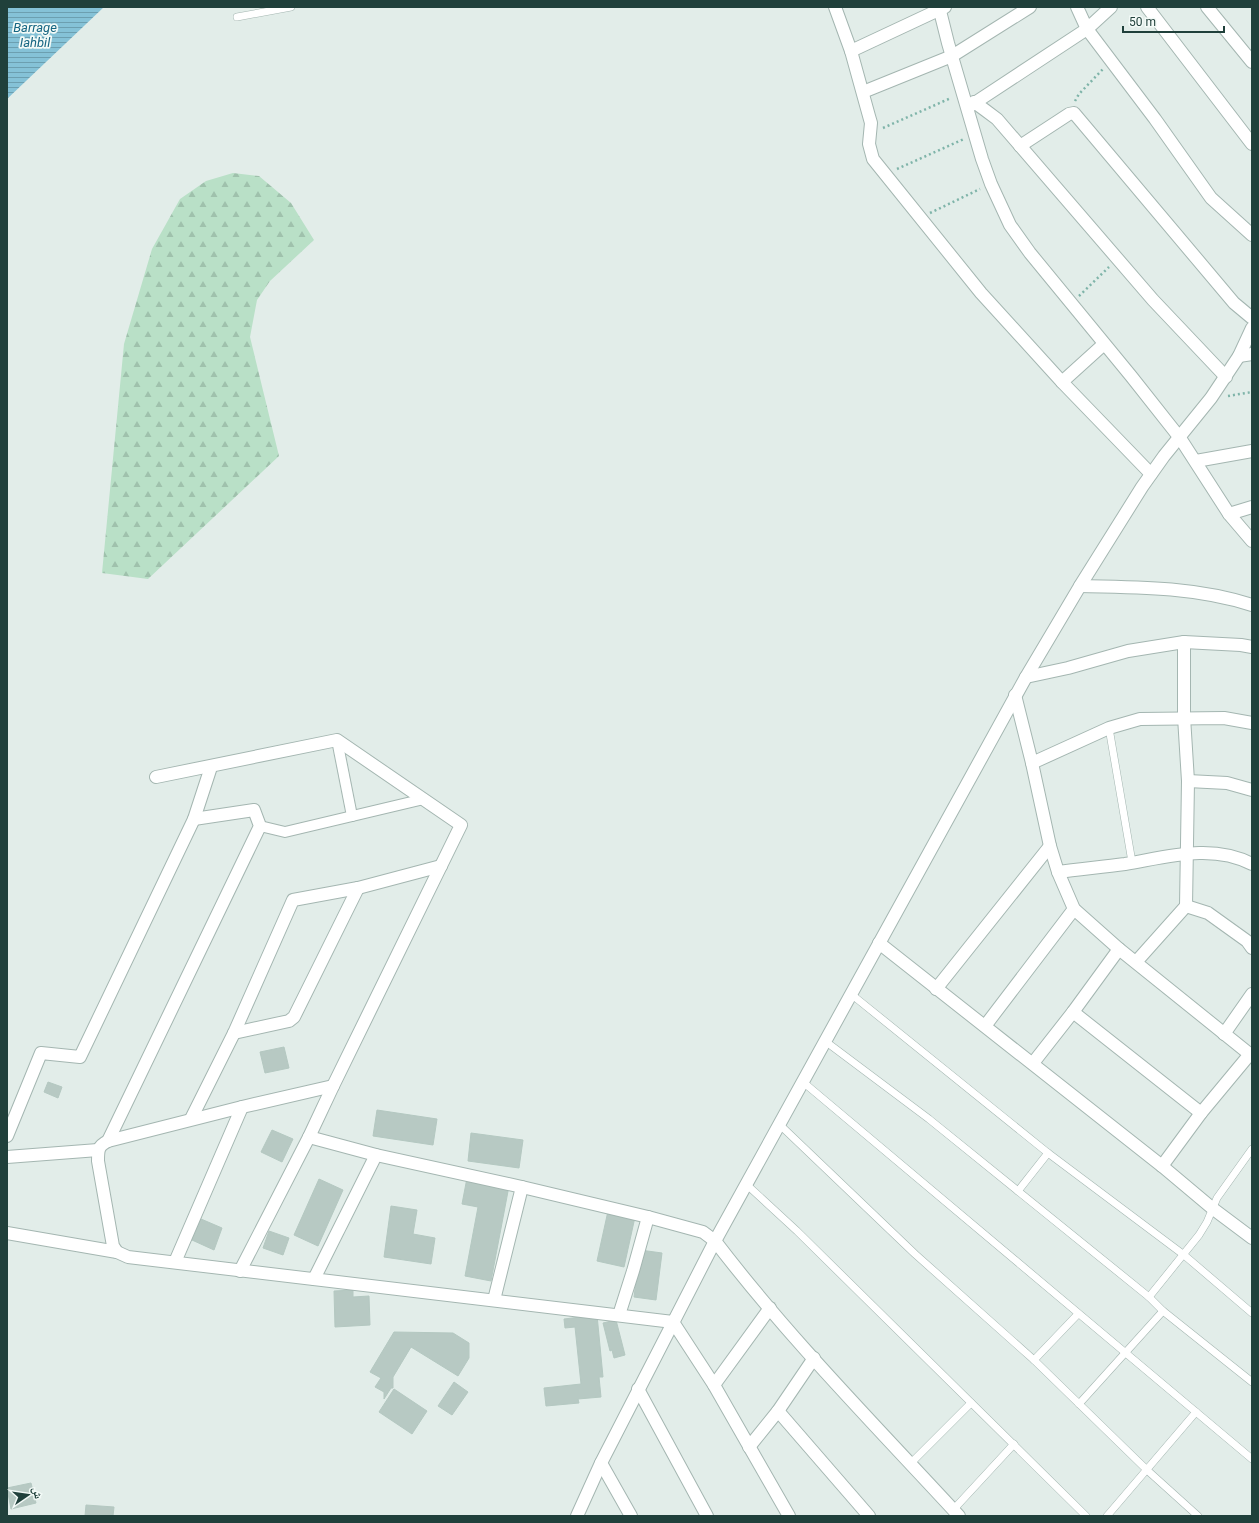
<svg xmlns="http://www.w3.org/2000/svg" width="1259" height="1523" font-family="Roboto,'Noto Naskh Arabic',sans-serif">
<defs>
<pattern id="forest-firs" width="22" height="20" patternUnits="userSpaceOnUse"><rect width="22" height="20" fill="#b9e0c7"/><path d="M5 1l3.5 6h-7zM16 11l3.5 6h-7z" fill="#9fc1ac"/></pattern>
<pattern id="water-rules" width="6" height="5" patternUnits="userSpaceOnUse"><rect width="6" height="5" fill="#85c2d7"/><path d="M0 2.5h6" fill="none" stroke="#6c9fb0"/></pattern>
</defs>
<rect width="100%" height="100%" fill="#e2ede9"/>
<polygon fill="url(#forest-firs)" points="233,173 259,176 291,203 314,240 270,281 257,300 250,337 279,456 148,579 102,573 124,344 152,249 180,199 206,181"/>
<polygon fill="url(#water-rules)" points="7,7 104,7 7,99"/>
<g fill="#b7c9c3" stroke="#b4c8c1">
<polygon points="284,1047 289,1068 265,1073 260,1052"/>
<polygon points="48,1082 62,1087 58,1098 44,1092"/>
<polygon points="377,1110 437,1119 433,1145 373,1136"/>
<polygon points="272,1130 293,1139 282,1162 261,1152"/>
<polygon points="471,1133 523,1140 519,1168 468,1161"/>
<polygon points="467,1178 509,1186 491,1281 465,1276 478,1207 462,1204"/>
<polygon points="319,1179 343,1190 318,1246 294,1235"/>
<polygon points="391,1206 417,1210 413,1234 435,1238 431,1264 384,1257"/>
<polygon points="608,1211 635,1217 624,1267 597,1261"/>
<polygon points="201,1219 222,1228 214,1250 192,1240"/>
<polygon points="269,1231 289,1238 283,1255 263,1248"/>
<polygon points="640,1250 662,1253 656,1300 634,1297"/>
<polygon points="353,1290 353,1297 369,1296 370,1325 335,1327 334,1291"/>
<polygon points="597,1315 603,1377 599,1377 601,1397 578,1399 579,1403 546,1406 544,1388 581,1384 575,1327 565,1328 564,1319"/>
<polygon points="616,1320 625,1355 614,1358 612,1350 610,1351 603,1323"/>
<polygon points="394,1332 453,1333 469,1343 469,1358 458,1376 411,1347 393,1377 393,1388 391,1388 384,1399 384,1392 375,1387 381,1378 370,1372"/>
<polygon points="454,1382 468,1392 452,1415 438,1406"/>
<polygon points="394,1389 427,1411 412,1434 379,1412"/>
<polygon points="31,1483 36,1503 11,1509 7,1488"/>
<polygon points="86,1505 114,1507 113,1516 85,1516"/>
</g>
<g fill="none" stroke-linecap="round" stroke-linejoin="round">
<defs>
<g id="service">
<polyline points="237,17 291,7"/>
<polyline points="1109,728 1132,862"/>
<polyline points="851,994 1048,1153 1184,1255 1252,1313"/>
<polyline points="825,1041 929,1119 1149,1297 1163,1311 1252,1382"/>
<polyline points="803,1082 1252,1459"/>
<polyline points="779,1124 915,1254 1034,1360 1147,1470 1198,1516"/>
<polyline points="746,1184 797,1231 1086,1516"/>
<polyline points="1018,1191 1048,1153"/>
<polyline points="1149,1297 1199,1235 1207,1222 1217,1198 1252,1149"/>
<polyline points="1034,1360 1078,1314"/>
<polyline points="1079,1404 1163,1311"/>
<polyline points="911,1463 971,1403"/>
<polyline points="953,1510 1014,1444"/>
<polyline points="1107,1516 1196,1412"/>
</g>
<g id="pedestrian">
<polyline points="337,740 352,816"/>
<polyline points="260,826 285,832 424,799"/>
</g>
<g id="minor">
<polyline points="835,7 851,51 869,116 871,123 869,144 873,159 981,293 1062,382 1151,474"/>
<polyline points="939,7 948,43 982,159 991,184 1010,225 1030,253 1131,376 1180,438 1229,514 1252,541"/>
<polyline points="1077,7 1087,29 1155,119 1211,198 1252,235"/>
<polyline points="1147,7 1252,144"/>
<polyline points="1207,7 1252,62"/>
<polyline points="851,51 945,7"/>
<polyline points="863,92 952,56 1030,7"/>
<polyline points="974,102 985,110 997,119 1153,300 1226,377"/>
<polyline points="970,106 1087,29 1111,7"/>
<polyline points="1020,146 1069,114 1074,113 1234,303 1252,318"/>
<polyline points="1239,356 1252,354"/>
<polyline points="1062,382 1104,344"/>
<polyline points="1196,461 1252,451"/>
<polyline points="1229,514 1252,507"/>
<path d="M1080 586C1138 587 1196 587 1252 605"/>
<polyline points="1184,642 1184,717 1188,781 1186,906"/>
<polyline points="1026,677 1068,668 1128,651 1184,642 1241,645 1252,647"/>
<polyline points="1015,695 1032,763 1050,846 1058,872 1074,909 1119,949 1252,1056"/>
<polyline points="1032,763 1109,728 1140,719 1224,718 1252,723"/>
<polyline points="156,777 337,740 461,825 333,1086 309,1137 240,1271"/>
<polyline points="1188,781 1227,783 1252,790"/>
<path d="M1058 872C1080 869 1103 867 1125 864 1167 857 1212 843 1252 864"/>
<polyline points="879,943 1162,1166 1212,1208 1252,1238"/>
<polyline points="1136,962 1186,906 1208,913 1247,941 1252,948"/>
<polyline points="936,989 1050,846"/>
<polyline points="1073,1012 1201,1113"/>
<polyline points="985,1026 1074,909"/>
<polyline points="234,1033 289,1021 294,1017 358,888"/>
<polyline points="1224,1034 1252,994"/>
<polyline points="1033,1063 1073,1012 1119,949"/>
<polyline points="191,1119 234,1033 293,900 358,888 441,866"/>
<polyline points="7,1136 41,1053 80,1057 194,819 211,767"/>
<path d="M309 1137 376 1155 522 1187 648 1217 703 1232 715 1241C789 1338 876 1426 959 1516"/>
<polyline points="108,1141 260,826 254,810 194,819"/>
<polyline points="7,1157 98,1150"/>
<polyline points="1162,1166 1201,1113 1250,1054"/>
<polyline points="7,1233 117,1252 128,1257 673,1322 714,1385 789,1516"/>
<path d="M117 1252 113 1246 98 1161C98 1150 98 1146 108 1141L242 1107 333 1086"/>
<polyline points="175,1262 242,1107"/>
<polyline points="314,1279 376,1155"/>
<polyline points="494,1300 522,1187"/>
<polyline points="619,1315 633,1271 648,1217"/>
<polyline points="714,1385 770,1308"/>
<polyline points="638,1389 707,1516"/>
<polyline points="778,1411 869,1516"/>
<polyline points="749,1447 778,1411 814,1358"/>
<polyline points="601,1463 631,1516"/>
</g>
<polyline id="tertiary" points="577,1516 601,1463 715,1241 1026,677 1080,586 1142,487 1164,456 1211,398 1239,356 1252,328"/>
</defs>
<use href="#service" stroke="#a4b6b1" stroke-width="8"/>
<use href="#pedestrian" stroke="#a4b6b1" stroke-width="12"/>
<use href="#minor" stroke="#a4b6b1" stroke-width="14"/>
<use href="#tertiary" stroke="#a4b6b1" stroke-width="14"/>
<g stroke="#7fb4a9" stroke-width="2.5" stroke-dasharray="2 3" stroke-linecap="butt">
<polyline points="1075,101 1079,94 1103,69"/>
<polyline points="883,128 951,98"/>
<polyline points="897,169 964,139"/>
<polyline points="930,213 980,189"/>
<polyline points="1079,296 1109,267"/>
<polyline points="1228,396 1252,392"/>
</g>
<use href="#service" stroke="#fff" stroke-width="7"/>
<use href="#pedestrian" stroke="#fff" stroke-width="10"/>
<use href="#minor" stroke="#fff" stroke-width="12"/>
<use href="#tertiary" stroke="#fff" stroke-width="12"/>
</g>
<g text-anchor="middle" dominant-baseline="central" stroke-width="3.5" stroke-linejoin="round" paint-order="stroke">
<g font-size="13" font-style="italic" fill="#156582" stroke="#f3faf7">
<text x="35" y="27">Barrage<tspan x="35" dy="15">Iahbil</tspan></text>
</g>
</g>
<rect width="1259" height="1523" fill="none" stroke="#20403b" stroke-width="16"/>
<g transform="translate(28 1495) rotate(77)" stroke="#f3faf7" stroke-width="3" paint-order="stroke">
<path d="M0-3L7 15L0 10L-7 15Z" fill="#20403b"/>
<text y="-6" font-size="11" font-weight="bold" text-anchor="middle" fill="#20403b">ش</text>
</g>
<path d="M1123 26v6h101v-6" fill="none" stroke="#20403b" stroke-width="2"/>
<text x="1129" y="26" font-size="12" fill="#20403b" stroke="#f3faf7" stroke-width="3" paint-order="stroke">50 m</text>
</svg>
